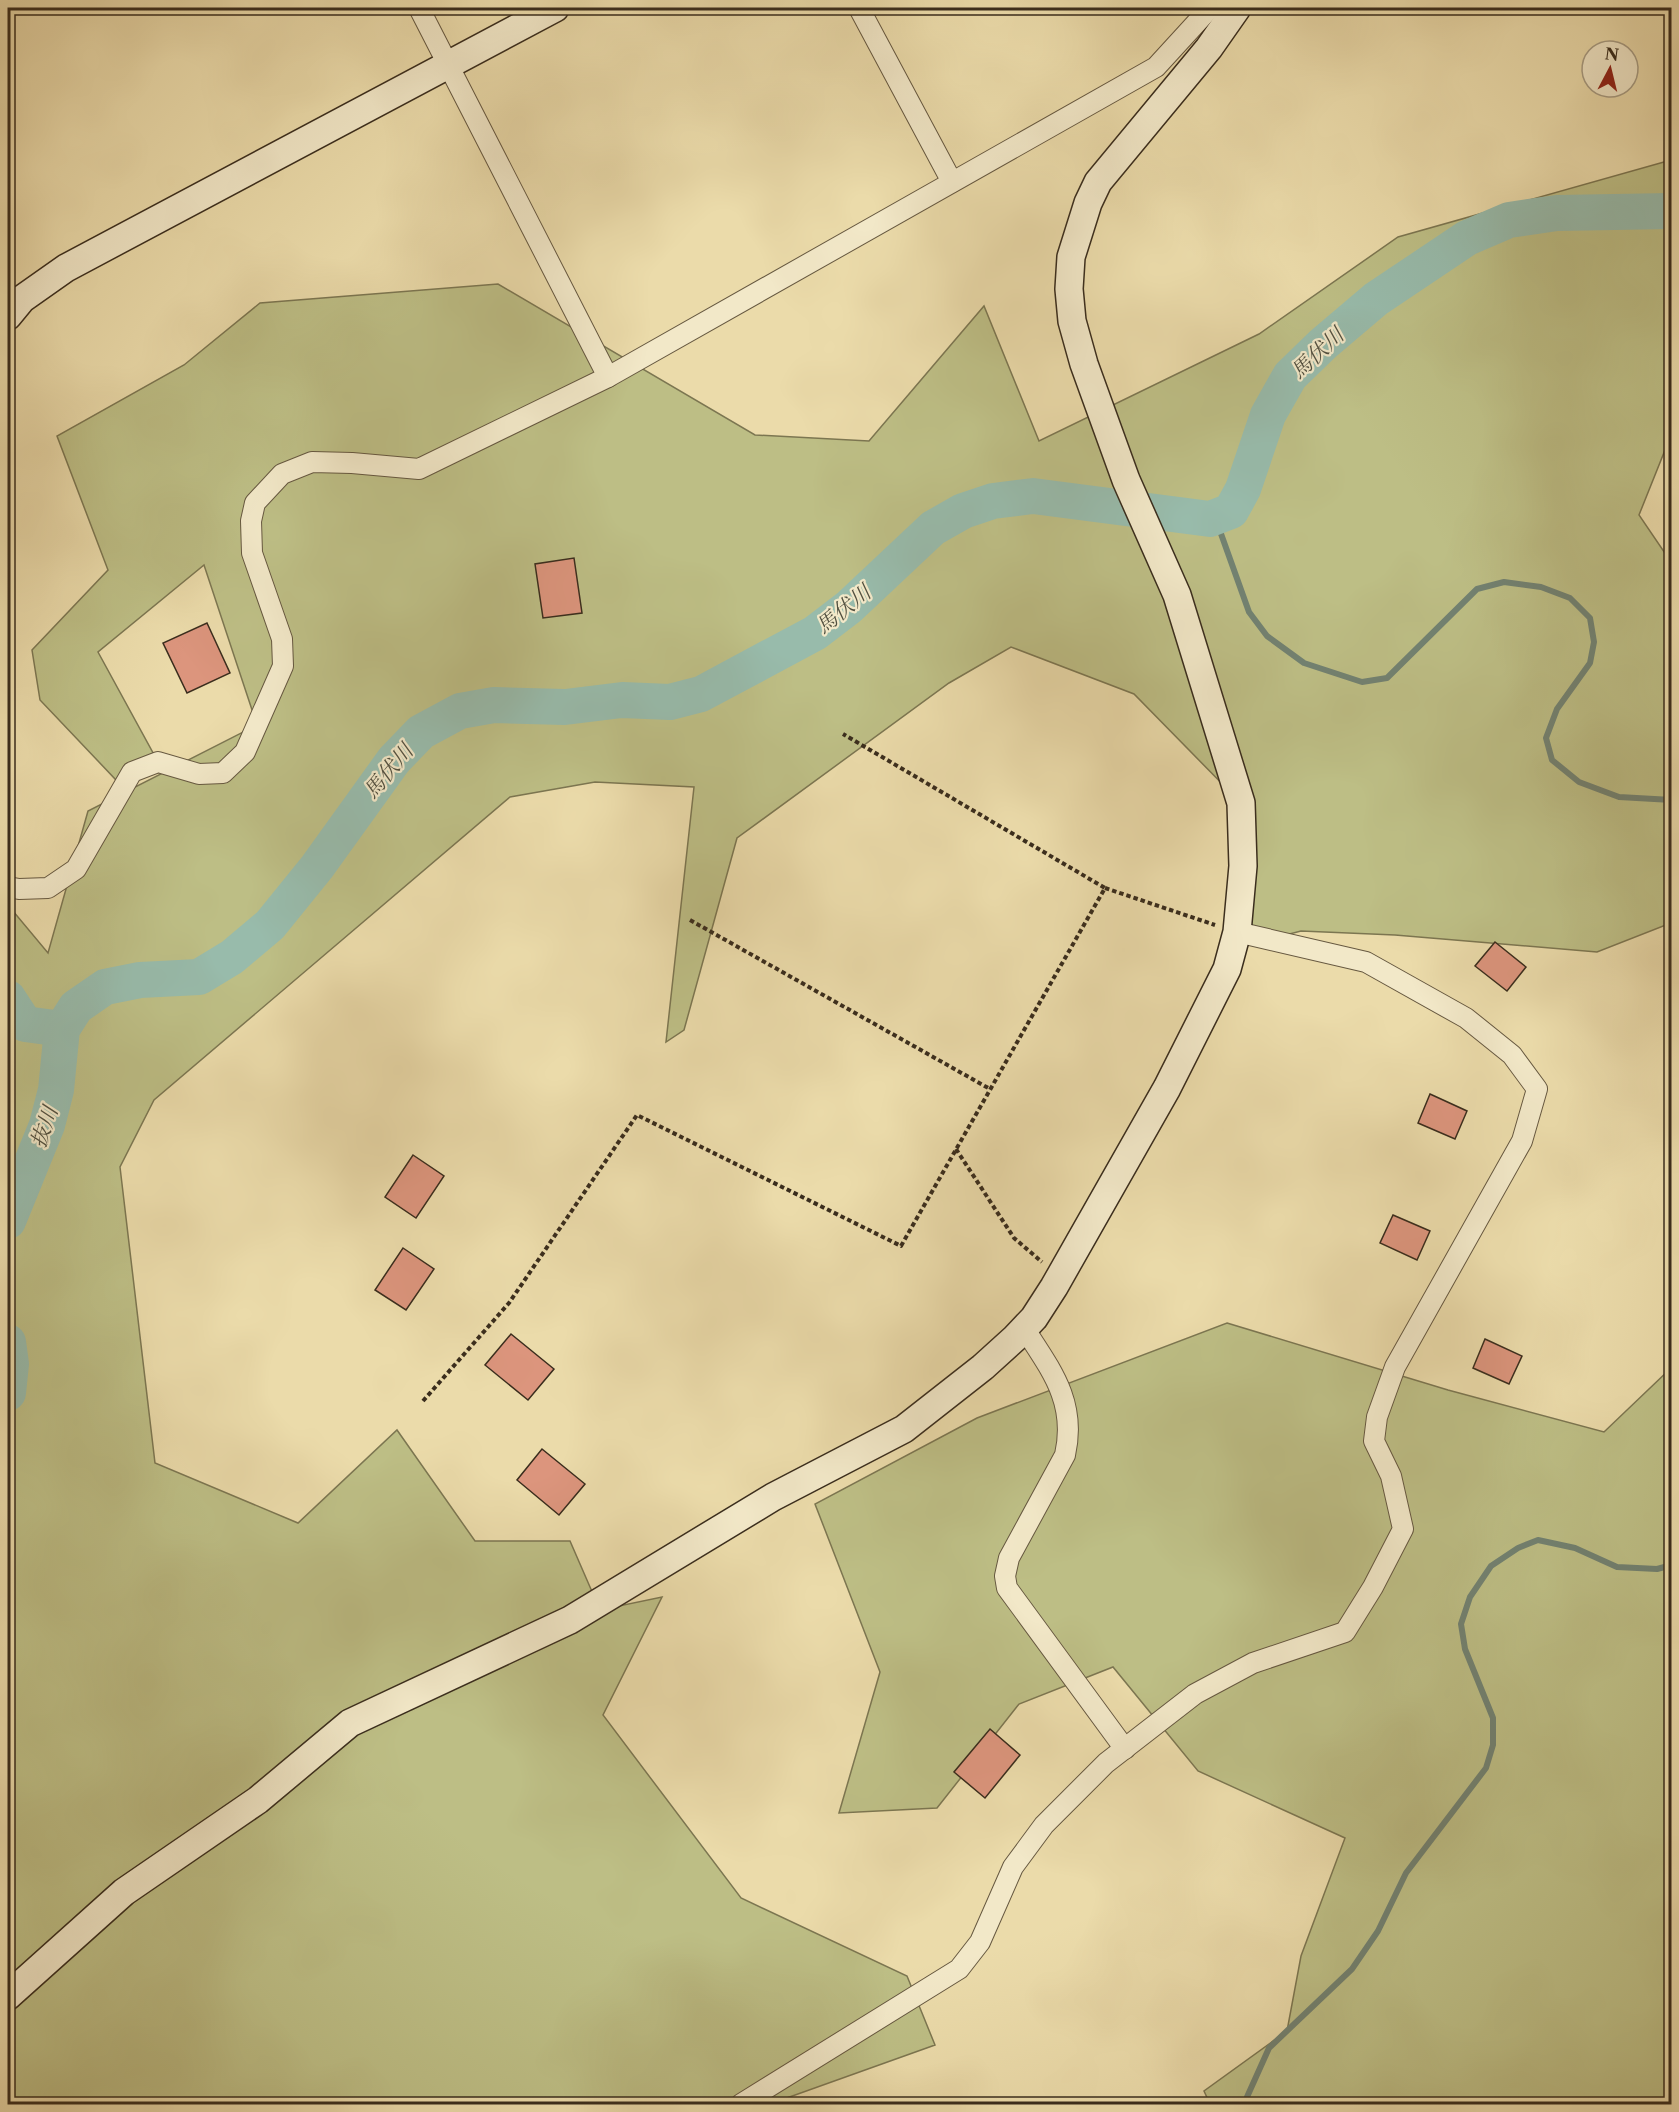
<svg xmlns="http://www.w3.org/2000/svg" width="1679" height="2112" font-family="'Libre Caslon Text','Noto Serif JP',serif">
<rect width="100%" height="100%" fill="#ebdbaa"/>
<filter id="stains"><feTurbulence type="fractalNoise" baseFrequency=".00333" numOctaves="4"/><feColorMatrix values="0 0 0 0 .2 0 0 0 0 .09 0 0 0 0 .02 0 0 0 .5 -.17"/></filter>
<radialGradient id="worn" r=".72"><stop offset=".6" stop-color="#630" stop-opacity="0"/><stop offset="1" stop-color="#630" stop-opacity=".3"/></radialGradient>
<g fill="#bdbe85" stroke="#7c7651" stroke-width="1.5">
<polygon points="1671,160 1671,435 1639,515 1671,562 1671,923 1597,952 1395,935 1301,931 1247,945 1241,803 1134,694 1011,647 949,683 737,838 684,1030 666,1042 694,787 595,782 510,797 154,1100 120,1167 155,1463 298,1523 397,1430 475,1541 570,1541 600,1610 662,1597 603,1715 741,1898 907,1976 935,2045 770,2104 8,2104 8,905 48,953 88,811 257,725 204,565 98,652 158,762 117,781 40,700 32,650 108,570 57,436 184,365 260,303 498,284 755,435 869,441 984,306 1039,441 1259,334 1398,237"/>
<polygon points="1227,1323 1448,1390 1604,1432 1671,1368 1671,2104 1210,2104 1204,2091 1287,2031 1301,1956 1345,1838 1198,1771 1113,1667 1019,1704 937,1808 839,1813 880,1672 815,1504 977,1418"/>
</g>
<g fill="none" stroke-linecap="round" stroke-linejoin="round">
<g stroke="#728272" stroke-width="6">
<polyline points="1215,517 1249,612 1267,636 1304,663 1362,682 1387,678 1477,589 1504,582 1541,587 1570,598 1590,618 1594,642 1590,663 1557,709 1546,738 1552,760 1579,782 1619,797 1672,800"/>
<polyline points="1250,2104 1247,2097 1269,2048 1352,1969 1378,1931 1406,1873 1486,1768 1493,1745 1493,1718 1465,1649 1461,1624 1470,1597 1491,1566 1518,1548 1538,1540 1575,1548 1617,1567 1657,1569 1672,1565"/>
</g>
<g stroke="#98bbab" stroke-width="36">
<polyline points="8,998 25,1024 62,1029"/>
<polyline points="8,1221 47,1125 56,1090 62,1029 76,1007 105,987 140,980 199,977 232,957 270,925 317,867 394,760 421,732 460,711 494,705 565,707 622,700 670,702 701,694 815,633 849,607 933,528 963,511 993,501 1033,496 1210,519 1231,511 1243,489 1268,415 1290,376 1323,344 1376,299 1467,238 1509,220 1557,213 1672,211"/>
<polyline points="8,1342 11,1364 8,1393"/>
</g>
</g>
<g fill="#dc957d" stroke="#3a2d1d" stroke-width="1.5">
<polygon points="574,558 582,613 543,618 535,564"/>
<polygon points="207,623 230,673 187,693 163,643"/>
<polygon points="1495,942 1526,967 1507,991 1475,966"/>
<polygon points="1430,1094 1467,1111 1455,1139 1418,1123"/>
<polygon points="413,1155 444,1176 416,1218 385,1197"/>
<polygon points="1393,1215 1430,1231 1417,1260 1380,1243"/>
<polygon points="403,1248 434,1269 406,1310 375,1290"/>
<polygon points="511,1334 554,1369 528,1400 485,1365"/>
<polygon points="1485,1339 1522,1356 1509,1384 1473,1368"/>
<polygon points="542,1449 585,1484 559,1515 517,1480"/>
<polygon points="990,1729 1020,1755 985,1798 954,1772"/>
</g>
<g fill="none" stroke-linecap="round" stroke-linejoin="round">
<defs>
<g id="street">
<polyline points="419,8 608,377"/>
<polyline points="859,8 952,182"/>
<polyline points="8,887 19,889 48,888 76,869 132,772 158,762 199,774 223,773 245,752 283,666 282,639 252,553 251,521 255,503 282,474 312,462 352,463 419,469 608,377 1156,67 1210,8"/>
<path d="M1024 1328C1051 1370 1077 1402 1065 1455L1009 1558 1005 1576 1007 1588 1125 1749"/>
<polyline points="741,2104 959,1969 980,1942 1013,1867 1044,1825 1106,1763 1195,1694 1253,1663 1345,1632 1373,1587 1403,1529 1391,1476 1374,1441 1377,1417 1395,1367 1522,1141 1537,1089 1512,1055 1466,1018 1366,962 1237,932"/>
</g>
<g id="secondary">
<polyline points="8,316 22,299 66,268 555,8"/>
<polyline points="8,1996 124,1892 258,1800 350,1723 570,1620 773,1497 904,1429 983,1367 1015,1338 1034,1318 1054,1287 1167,1088 1227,969 1237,932 1243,866 1241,803 1177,595 1126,480 1084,364 1072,321 1069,289 1071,257 1088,203 1098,182 1209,48 1237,8"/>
</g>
</defs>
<use href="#street" stroke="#665840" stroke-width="22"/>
<use href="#secondary" stroke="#3a2d1d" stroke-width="30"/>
<g stroke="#3a2d1d" stroke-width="4" stroke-dasharray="4.5 3" stroke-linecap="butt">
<polyline points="1105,888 1215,925"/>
<polyline points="690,920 990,1089"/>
<polyline points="956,1149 1014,1238 1042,1262"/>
<polyline points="423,1401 509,1303 637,1115 901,1246 1105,888 843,734"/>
</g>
<use href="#street" stroke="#f2e8c8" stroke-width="20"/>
<use href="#secondary" stroke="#f2e8c8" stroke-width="27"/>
</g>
<g text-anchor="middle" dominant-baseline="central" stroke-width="4.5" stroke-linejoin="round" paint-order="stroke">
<g font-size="21" font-style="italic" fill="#525040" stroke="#f2e8c8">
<text transform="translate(1317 353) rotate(-43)">馬伏川</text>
<text transform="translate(843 609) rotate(-39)">馬伏川</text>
<text transform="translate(388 771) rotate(-50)">馬伏川</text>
<text transform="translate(44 1127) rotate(-71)">抜川</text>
</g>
</g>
<rect width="1679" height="2112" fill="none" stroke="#ebdbaa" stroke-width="30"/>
<rect x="9" y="9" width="1661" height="2094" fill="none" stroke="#3a2d1d" stroke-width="3"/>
<rect x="15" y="15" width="1649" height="2082" fill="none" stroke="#3a2d1d" stroke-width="1.5"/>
<g transform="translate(1610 69) rotate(7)"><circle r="28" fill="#f2e8c8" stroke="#a89d84" stroke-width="1.5"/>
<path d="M0-4.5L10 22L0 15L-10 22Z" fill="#8f2418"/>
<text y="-9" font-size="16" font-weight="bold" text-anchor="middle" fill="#3a2d1d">N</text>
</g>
<rect width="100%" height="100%" filter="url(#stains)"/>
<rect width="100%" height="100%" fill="url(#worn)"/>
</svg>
